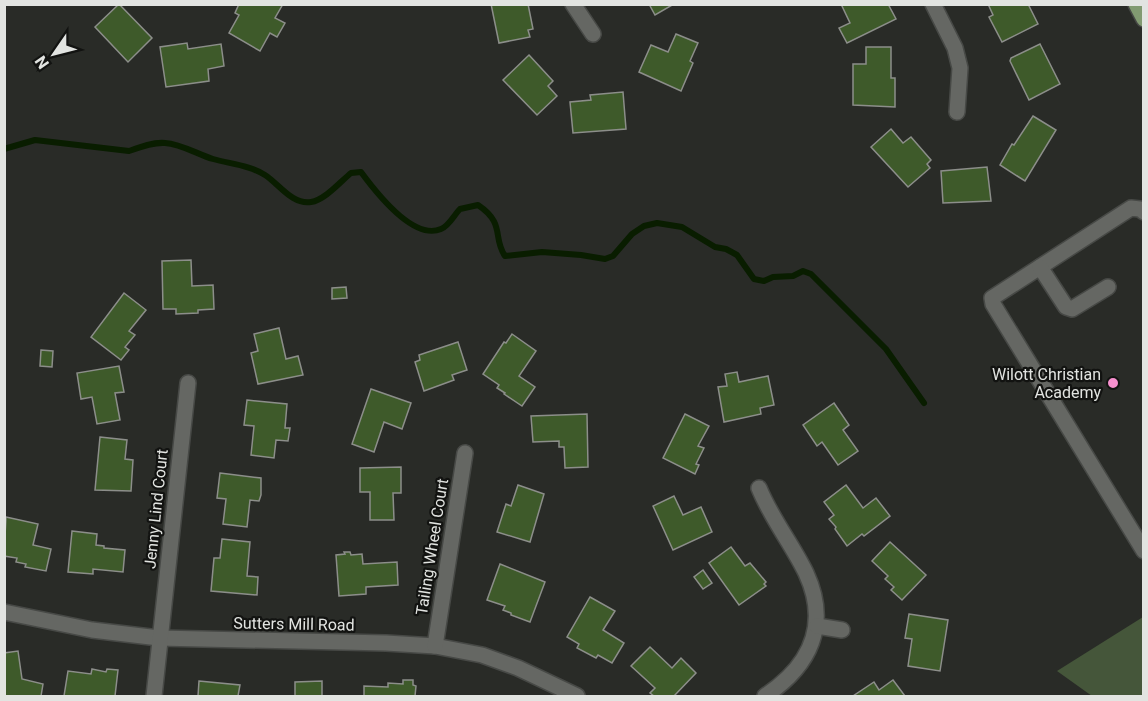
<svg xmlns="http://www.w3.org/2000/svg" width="1148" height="701" font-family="Roboto,sans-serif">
<rect width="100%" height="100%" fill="#292b27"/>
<polygon fill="#45563a" points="1143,617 1143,696 1092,696 1057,671"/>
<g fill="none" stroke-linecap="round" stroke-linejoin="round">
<path stroke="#091d00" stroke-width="6" d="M4 149 35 140 129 151C140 147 153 142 165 143 181 144 197 154 213 159 230 164 249 165 265 175 279 184 292 205 311 202 325 200 341 181 351 173L361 172C375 191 413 241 441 229 449 226 454 215 460 209L478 205C506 224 492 237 505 256L542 252 581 255 605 259 613 256 632 234 644 226 657 223 682 227 715 247 726 249 737 255 754 279 764 281 773 277 793 276 803 271 811 274 886 349 924 403"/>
</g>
<g fill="#3e5a2a" stroke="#8c8e8a" stroke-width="1.5">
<polygon points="119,4 152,38 128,62 95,27"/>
<polygon points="239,4 283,4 275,18 285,23 277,37 270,33 260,51 229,33 239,15 235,13"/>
<polygon points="491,4 528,4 533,29 528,30 530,37 499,43"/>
<polygon points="649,4 674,4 655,15"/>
<polygon points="841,4 888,4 896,19 847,43 839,28 850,23"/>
<polygon points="988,4 1028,4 1038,24 1002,42 989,17 993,15"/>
<polygon points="676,34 698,43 690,61 693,63 681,91 639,72 651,45 668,52"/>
<polygon points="187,43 188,49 221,44 224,66 208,69 209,81 166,87 160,47"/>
<polygon points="1040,44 1060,84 1029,100 1010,61 1011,58"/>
<polygon points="866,47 891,47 891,78 895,78 895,107 853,105 853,64 866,64"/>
<polygon points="529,55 553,81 548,86 557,96 537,115 503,80"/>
<polygon points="623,92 626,129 573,133 570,102 591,100 590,95"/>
<polygon points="1033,116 1056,130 1025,181 1000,165 1012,144 1014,145"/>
<polygon points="891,129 903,143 911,137 931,160 927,164 930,168 908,187 871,147"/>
<polygon points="987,167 991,201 943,203 941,171"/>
<polygon points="191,260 192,286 213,285 214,309 198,310 198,313 176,314 176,309 163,309 162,261"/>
<polygon points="346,287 347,298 332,299 332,288"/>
<polygon points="124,293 146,310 129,331 135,335 125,347 129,350 121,360 91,337"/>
<polygon points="279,328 286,359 298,356 303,375 258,384 251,353 258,351 254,334"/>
<polygon points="512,334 536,351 519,376 535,387 522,406 504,394 505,393 497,388 499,385 483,374 504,342 506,343"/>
<polygon points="458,342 467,370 452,375 454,380 424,391 415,362 420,360 419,355"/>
<polygon points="41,350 53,351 52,367 40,366"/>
<polygon points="119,366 124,392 115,393 120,420 97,424 92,397 81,399 77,373"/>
<polygon points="737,372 739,382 768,376 774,405 760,408 761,414 724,422 718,387 727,386 725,374"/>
<polygon points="371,389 411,403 402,429 384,422 374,452 352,444"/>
<polygon points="247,400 287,404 285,428 290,428 288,441 276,440 274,458 251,455 254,426 244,425"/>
<polygon points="834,403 849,425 843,430 858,451 838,465 822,442 817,446 803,425"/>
<polygon points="587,414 588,467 565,468 564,447 559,447 559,441 533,442 531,416"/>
<polygon points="685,414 709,426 698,446 704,448 696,464 699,465 695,474 663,458"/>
<polygon points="100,437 127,440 125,459 133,460 131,491 95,490"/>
<polygon points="401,467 401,493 393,493 394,520 370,520 370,492 360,492 360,468"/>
<polygon points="220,473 261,478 261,495 259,501 250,500 247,527 223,524 226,499 217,498"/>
<polygon points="518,485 544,494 530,542 497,532 506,504 511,506"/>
<polygon points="846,485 863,508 876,498 890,516 864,536 862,534 847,546 835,529 836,527 829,519 834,515 824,502"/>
<polygon points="674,496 683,515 701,507 712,532 673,550 653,506"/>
<polygon points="6,517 38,524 33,545 51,549 46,571 25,567 26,564 16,562 17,558 4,556"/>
<polygon points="72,531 97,534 96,545 104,546 104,548 125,550 123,572 93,569 93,574 68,572"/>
<polygon points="222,539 250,542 247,576 258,577 257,595 211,591 214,558 220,558"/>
<polygon points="890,542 926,575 902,600 891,590 894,587 885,579 888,576 872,561"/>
<polygon points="731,547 745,566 750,563 766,582 764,584 766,586 739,605 709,563"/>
<polygon points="344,552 350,552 351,555 362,554 363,564 397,562 398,585 366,587 366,594 339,596 336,555 345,554"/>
<polygon points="500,564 545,582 530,622 511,615 511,613 503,610 505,606 487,600"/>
<polygon points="703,570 712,583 703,589 694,577"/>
<polygon points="590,597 615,611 603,630 624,643 612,663 598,655 596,658 577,648 579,644 567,637"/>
<polygon points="909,614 948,620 940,671 908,666 912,639 905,638"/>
<polygon points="650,647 672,668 681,658 696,673 674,696 654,696 650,693 655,688 631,666"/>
<polygon points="18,651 22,679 43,684 41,696 4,696 4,653"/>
<polygon points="92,669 106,672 107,669 118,670 115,696 64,696 68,671 91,674"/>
<polygon points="403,680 413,680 413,685 416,686 415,696 364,696 364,686 388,687 388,683 403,684"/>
<polygon points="893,680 905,696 853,696 874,682 879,690"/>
<polygon points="199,681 240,685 238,696 198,696"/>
<polygon points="322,681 322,696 295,696 295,682"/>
</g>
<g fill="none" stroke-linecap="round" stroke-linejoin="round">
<defs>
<g id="minor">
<polyline points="573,4 593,34"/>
<polyline points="933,4 955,48 960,68 957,112"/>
<polyline points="1144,212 1140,209 1131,208 992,298 993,304 1144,551"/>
<polyline points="1040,267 1066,307 1072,309 1108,287"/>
<path d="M759 488C771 518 792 544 806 573 830 625 810 666 765 696"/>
<polyline points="4,612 92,630 159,638 386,643 435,646 482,655 518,668 577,696"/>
<polyline points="817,626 842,630"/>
<polyline points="435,646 465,453"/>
<polyline points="154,696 188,383"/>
</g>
<polyline id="major" points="1136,4 1144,19"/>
</defs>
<use href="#minor" stroke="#474946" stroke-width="18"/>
<use href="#major" stroke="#474946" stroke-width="18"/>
<use href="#minor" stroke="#656763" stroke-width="15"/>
<use href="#major" stroke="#819a71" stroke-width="15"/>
</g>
<circle fill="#f790ce" stroke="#121311" stroke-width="2" cx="1113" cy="383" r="6"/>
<g text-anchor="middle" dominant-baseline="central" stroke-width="4.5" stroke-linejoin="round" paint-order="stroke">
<g font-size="16" fill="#e2e4e1" stroke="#121311" text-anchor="end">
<text x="1101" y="374">Wilott Christian<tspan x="1101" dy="18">Academy</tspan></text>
</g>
<g font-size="16" fill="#e2e4e1" stroke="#121311">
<text transform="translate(156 509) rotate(-84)">Jenny Lind Court</text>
<text transform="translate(432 547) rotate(-81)">Tailing Wheel Court</text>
<text transform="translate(294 624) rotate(1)">Sutters Mill Road</text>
</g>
</g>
<rect width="1148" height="701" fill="none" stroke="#e2e4e1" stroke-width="12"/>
<g transform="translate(54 54) rotate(235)" stroke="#121311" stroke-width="4.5" paint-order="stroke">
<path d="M0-4.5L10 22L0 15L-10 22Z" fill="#e2e4e1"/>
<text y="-9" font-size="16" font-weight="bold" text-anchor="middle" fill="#e2e4e1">N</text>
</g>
</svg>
